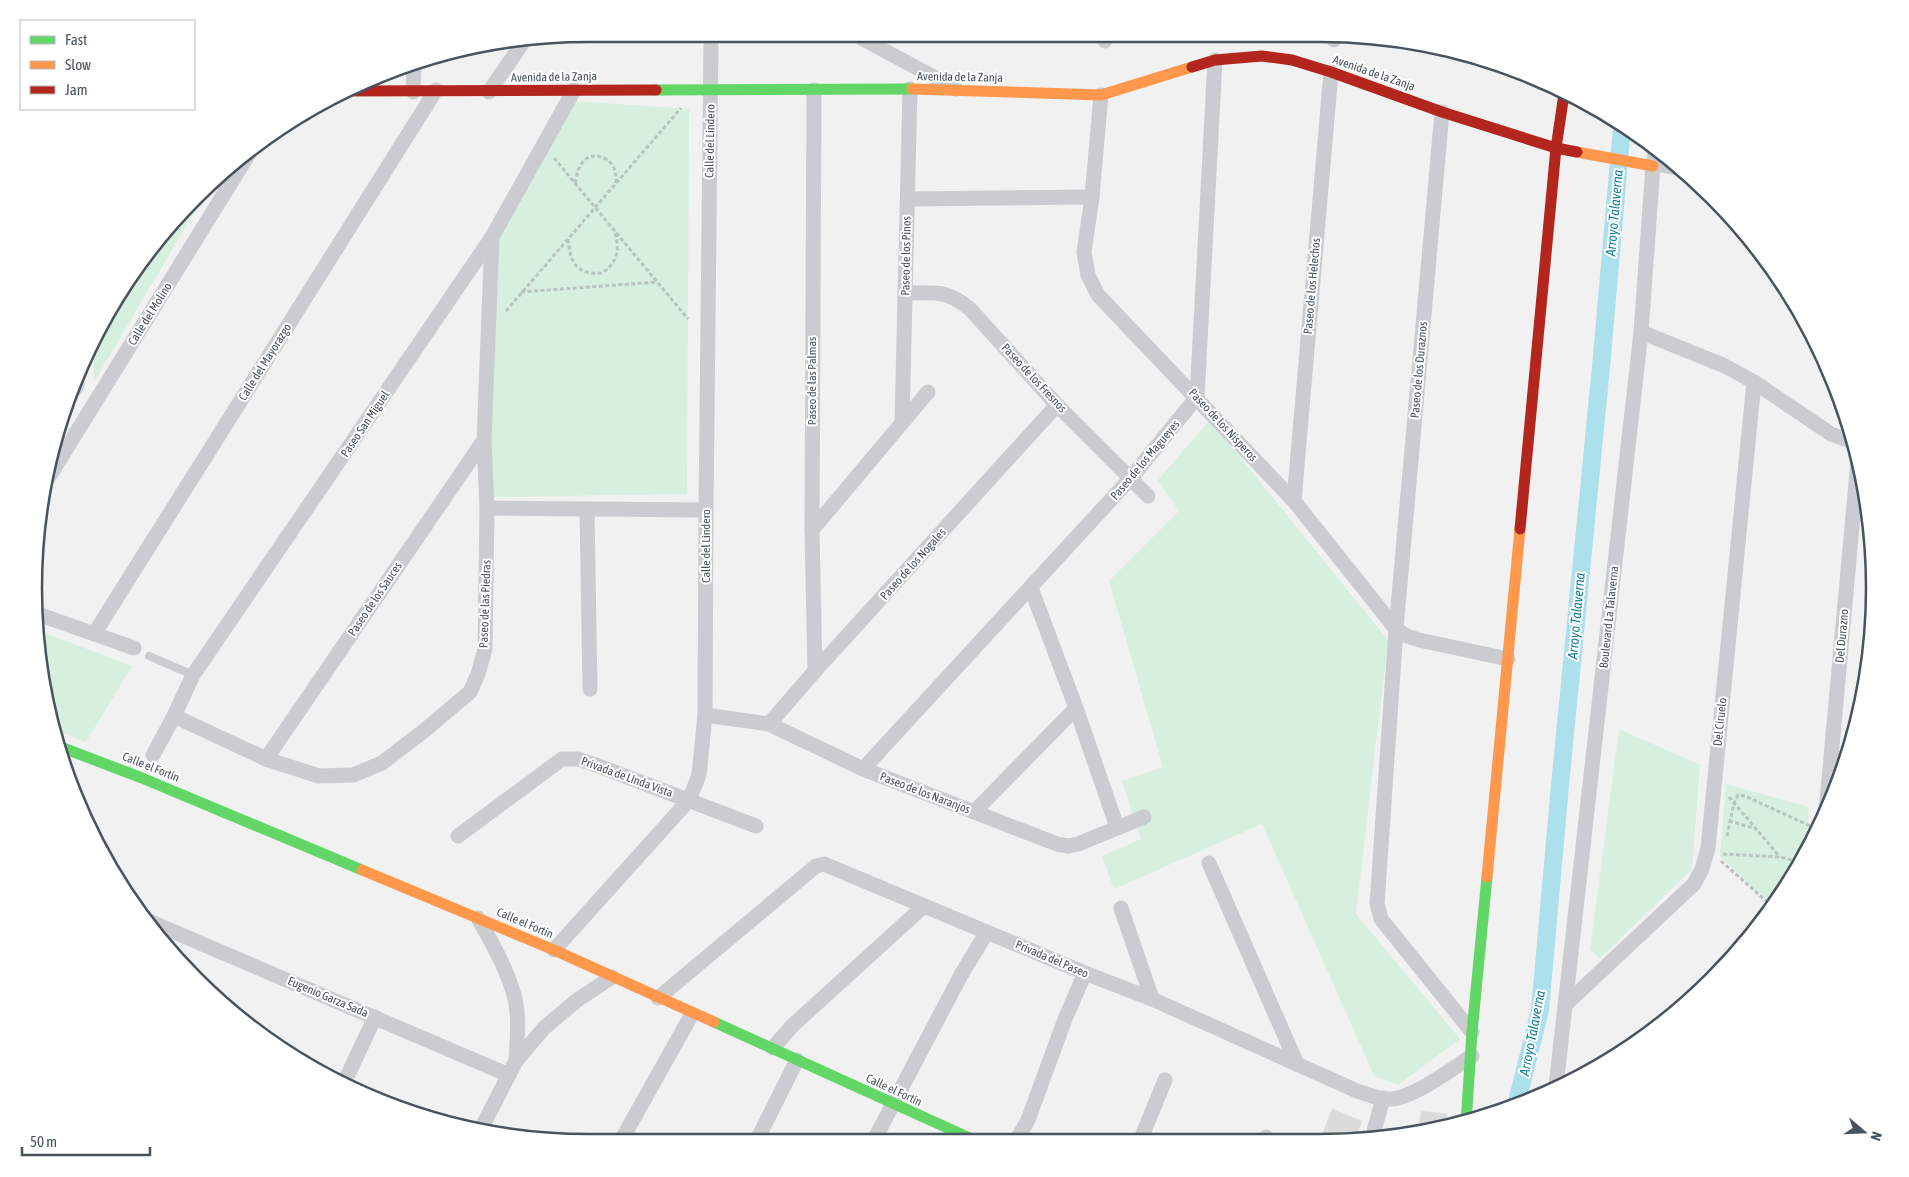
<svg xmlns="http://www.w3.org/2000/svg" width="1909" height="1177" font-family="'Asap Condensed',sans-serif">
<rect width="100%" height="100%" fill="#f1f1f1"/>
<g fill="#d6efdf">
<polygon points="573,101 689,109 687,494 490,497 496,235"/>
<polygon points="212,182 94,382 94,347 127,280 196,196"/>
<polygon points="1210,420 1388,640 1356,914 1460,1039 1398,1085 1374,1076 1262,824 1114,889 1102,856 1141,839 1122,781 1163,767 1109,581 1179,511 1158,480"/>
<polygon points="37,630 132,666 86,742 55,730 39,661"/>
<polygon points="1619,729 1700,765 1692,869 1600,958 1590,950"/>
<polygon points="1726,784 1809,807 1806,853 1773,907 1720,856"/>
</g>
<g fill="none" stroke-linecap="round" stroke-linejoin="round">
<polyline stroke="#ace0ec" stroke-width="18" points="1517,1102 1540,1010 1560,785 1601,367 1622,127"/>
</g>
<g fill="#dadadb" stroke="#e2e3e4">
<polygon points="1332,1109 1362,1121 1355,1139 1338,1132 1335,1139 1322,1135"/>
<polygon points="1421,1111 1447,1114 1445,1127 1418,1132"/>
</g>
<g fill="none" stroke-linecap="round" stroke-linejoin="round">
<g stroke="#b9c4c1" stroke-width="3" stroke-dasharray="4 2.5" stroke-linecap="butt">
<polyline points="554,158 688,319"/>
<path d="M575 183C577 175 578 166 584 161 592 151 609 157 614 168 616 173 616 178 616 183"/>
<path d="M568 239C570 261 575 275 601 273 617 265 620 249 615 233"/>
<polyline points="521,292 657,282"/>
<polyline points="506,311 681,108"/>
<polyline points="1729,797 1780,857"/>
<polyline points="1729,821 1754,828"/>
<polyline points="1727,836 1734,803 1738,795 1745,796 1819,830"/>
<polyline points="1723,854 1780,857 1800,862"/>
<polyline points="1721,861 1773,907"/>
</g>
<g stroke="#cacccf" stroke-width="8">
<polyline points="1655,167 1685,173"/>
<polyline points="149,656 193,675"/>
</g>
<g stroke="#cacccf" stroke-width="15">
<polyline points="863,39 956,89"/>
<polyline points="1334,40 1334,38"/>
<polyline points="1105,41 1106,38"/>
<polyline points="814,90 812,530 815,671"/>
<polyline points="413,92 414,62"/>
<polyline points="489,92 525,39"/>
<polyline points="1101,95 1092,197 1084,252 1088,275 1098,295 1294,501 1396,629 1407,636 1419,640 1508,659"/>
<polyline points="1442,112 1396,629 1377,904 1381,919 1472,1032"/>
<polyline points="908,199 1092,197"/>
<path d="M906 293C935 293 946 289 970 309L1057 405 1148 496"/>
<polyline points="1641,332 1725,366 1754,382 1831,434 1853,442"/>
<polyline points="76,388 77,383"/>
<polyline points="902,423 910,89"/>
<polyline points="47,480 253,147"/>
<polyline points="1294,501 1331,72"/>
<polyline points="487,508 706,510"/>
<polyline points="587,509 590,689"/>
<polyline points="812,530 928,392"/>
<polyline points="1031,588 1076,708 1117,827"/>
<polyline points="35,613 134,648"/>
<polyline points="94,634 436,90"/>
<polyline points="705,715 769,724 863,769 1057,844 1069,846 1078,844 1144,817"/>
<polyline points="174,716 266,759 319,776 353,775 382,763 425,730 470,692 478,674 485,649 487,508 484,440 492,237"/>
<polyline points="769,724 815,671 1057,405"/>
<polyline points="153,755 174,716 193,675 492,237 574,90"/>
<polyline points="266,759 484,440"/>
<polyline points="863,769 1130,479 1197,397 1215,60"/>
<polyline points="974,812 1076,708"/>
<polyline points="1826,812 1858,461"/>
<polyline points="458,836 562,759 578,759 596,765 756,826"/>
<polyline points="1209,863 1297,1064"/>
<polyline points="1121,908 1152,999"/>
<path d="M478 918C492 943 506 967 514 995 520 1016 517 1039 516 1061"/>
<polyline points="146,920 509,1075"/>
<polyline points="554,950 689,800 699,775 705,715 706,510 711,39"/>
<path d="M658 998 816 866 824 864 1085 973 1152 999 1357 1091C1368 1094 1379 1100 1391 1099 1414 1098 1451 1069 1472 1056"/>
<polyline points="1566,1004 1694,884 1702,869 1708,848 1754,382"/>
<polyline points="773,1048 792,1026 924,906"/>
<polyline points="344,1083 375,1017"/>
<polyline points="1556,1086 1641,332 1653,166 1656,147"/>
<polyline points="481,1129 516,1061 544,1028 576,1001 612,977"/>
<polyline points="1374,1131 1383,1098"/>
<polyline points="622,1139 692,1014"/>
<polyline points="757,1140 797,1060"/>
<polyline points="874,1140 961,975 987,932"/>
<polyline points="1016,1141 1028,1120 1065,1019 1085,973"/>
<polyline points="1140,1141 1165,1080"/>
<polyline points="1263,1142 1266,1137"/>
</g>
<g stroke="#63d668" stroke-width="11">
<polyline points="656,90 912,89"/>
<polyline points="58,746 142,778 362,870"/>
<polyline points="714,1022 974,1140"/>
<polyline points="1466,1123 1472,1032 1487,877"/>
</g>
<g stroke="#ff974d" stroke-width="11">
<polyline points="912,89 1101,95 1192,67"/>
<polyline points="1577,152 1653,166"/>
<polyline points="362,870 554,950 714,1022"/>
<polyline points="1487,877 1520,529"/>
</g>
<g stroke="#b3261e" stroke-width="11">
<polyline points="1192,67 1215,60 1262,56 1292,60 1331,72 1442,112 1556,148 1577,152"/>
<polyline points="343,91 656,90"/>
<polyline points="1520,529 1556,148 1564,94"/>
</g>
</g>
<g text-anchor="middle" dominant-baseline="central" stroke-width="4" stroke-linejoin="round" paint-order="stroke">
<g font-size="12" fill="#48535d" stroke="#fff">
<text transform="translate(1374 73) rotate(19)">Avenida de la Zanja</text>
<text transform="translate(554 77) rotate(-1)">Avenida de la Zanja</text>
<text transform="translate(960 77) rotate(1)">Avenida de la Zanja</text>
<text transform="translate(710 141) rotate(-89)">Calle del Lindero</text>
<text transform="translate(906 256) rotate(-89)">Paseo de los Pinos</text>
<text transform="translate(1312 286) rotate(-85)">Paseo de los Helechos</text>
<text transform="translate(150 314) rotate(-58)">Calle del Molino</text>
<text transform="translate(265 362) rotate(-58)">Calle del Mayorazgo</text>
<text transform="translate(1419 370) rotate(-85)">Paseo de los Duraznos</text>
<text transform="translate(1034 378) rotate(47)">Paseo de los Fresnos</text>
<text transform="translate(812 381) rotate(-90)">Paseo de las Palmas</text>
<text transform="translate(365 424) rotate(-56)">Paseo San Miguel</text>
<text transform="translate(1223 425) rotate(47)">Paseo de los Nísperos</text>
<text transform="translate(1145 460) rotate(-50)">Paseo de los Magueyes</text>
<text transform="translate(706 546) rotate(-90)">Calle del Lindero</text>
<text transform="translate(913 564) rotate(-48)">Paseo de los Nogales</text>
<text transform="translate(375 599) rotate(-56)">Paseo de los Sauces</text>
<text transform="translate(485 604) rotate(-88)">Paseo de las Piedras</text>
<text transform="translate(1609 617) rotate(-84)">Boulevard La Talaverna</text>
<text transform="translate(1842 636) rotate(-85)">Del Durazno</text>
<text transform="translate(1720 722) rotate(-84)">Del Ciruelo</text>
<text transform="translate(151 767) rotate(22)">Calle el Fortín</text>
<text transform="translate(627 777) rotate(20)">Privada de LInda Vista</text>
<text transform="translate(925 793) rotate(21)">Paseo de los Naranjos</text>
<text transform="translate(525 923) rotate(23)">Calle el Fortín</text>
<text transform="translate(1052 959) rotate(23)">Privada del Paseo</text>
<text transform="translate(328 997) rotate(23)">Eugenio Garza Sada</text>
<text transform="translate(894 1090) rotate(25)">Calle el Fortín</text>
</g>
<g font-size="14" font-style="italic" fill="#117e98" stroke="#fff">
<text transform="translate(1614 213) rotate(-85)">Arroyo Talaverna</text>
<text transform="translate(1576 616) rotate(-85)">Arroyo Talaverna</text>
<text transform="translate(1532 1033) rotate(-79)">Arroyo Talaverna</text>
</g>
</g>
<path d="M0 0H1909V1177H0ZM588 42H1320A546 546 0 0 1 1866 588V588A546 546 0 0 1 1320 1134H588A546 546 0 0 1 42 588V588A546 546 0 0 1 588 42Z" fill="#fff" fill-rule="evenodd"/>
<path fill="none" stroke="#48535d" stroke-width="2.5" d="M588 42H1320A546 546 0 0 1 1866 588V588A546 546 0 0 1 1320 1134H588A546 546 0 0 1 42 588V588A546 546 0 0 1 588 42Z"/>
<rect x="20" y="20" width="175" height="90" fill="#ffffff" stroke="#b6babe"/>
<rect x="30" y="36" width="25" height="8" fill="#63d668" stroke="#b6babe"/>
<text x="65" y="45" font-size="15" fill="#48535d">Fast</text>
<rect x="30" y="61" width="25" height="8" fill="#ff974d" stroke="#b6babe"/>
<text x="65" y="70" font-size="15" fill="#48535d">Slow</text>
<rect x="30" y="86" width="25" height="8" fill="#b3261e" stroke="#b6babe"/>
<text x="65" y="95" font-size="15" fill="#48535d">Jam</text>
<g transform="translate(1864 1132) rotate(109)" stroke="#ffffff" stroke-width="4" paint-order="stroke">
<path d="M0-4L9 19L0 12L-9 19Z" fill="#48535d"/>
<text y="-8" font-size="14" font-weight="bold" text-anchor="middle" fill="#48535d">N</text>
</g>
<path d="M22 1147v8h128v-8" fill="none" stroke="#48535d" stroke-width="2.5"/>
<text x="30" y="1147" font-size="15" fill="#48535d" stroke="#ffffff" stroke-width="4" paint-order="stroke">50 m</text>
</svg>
